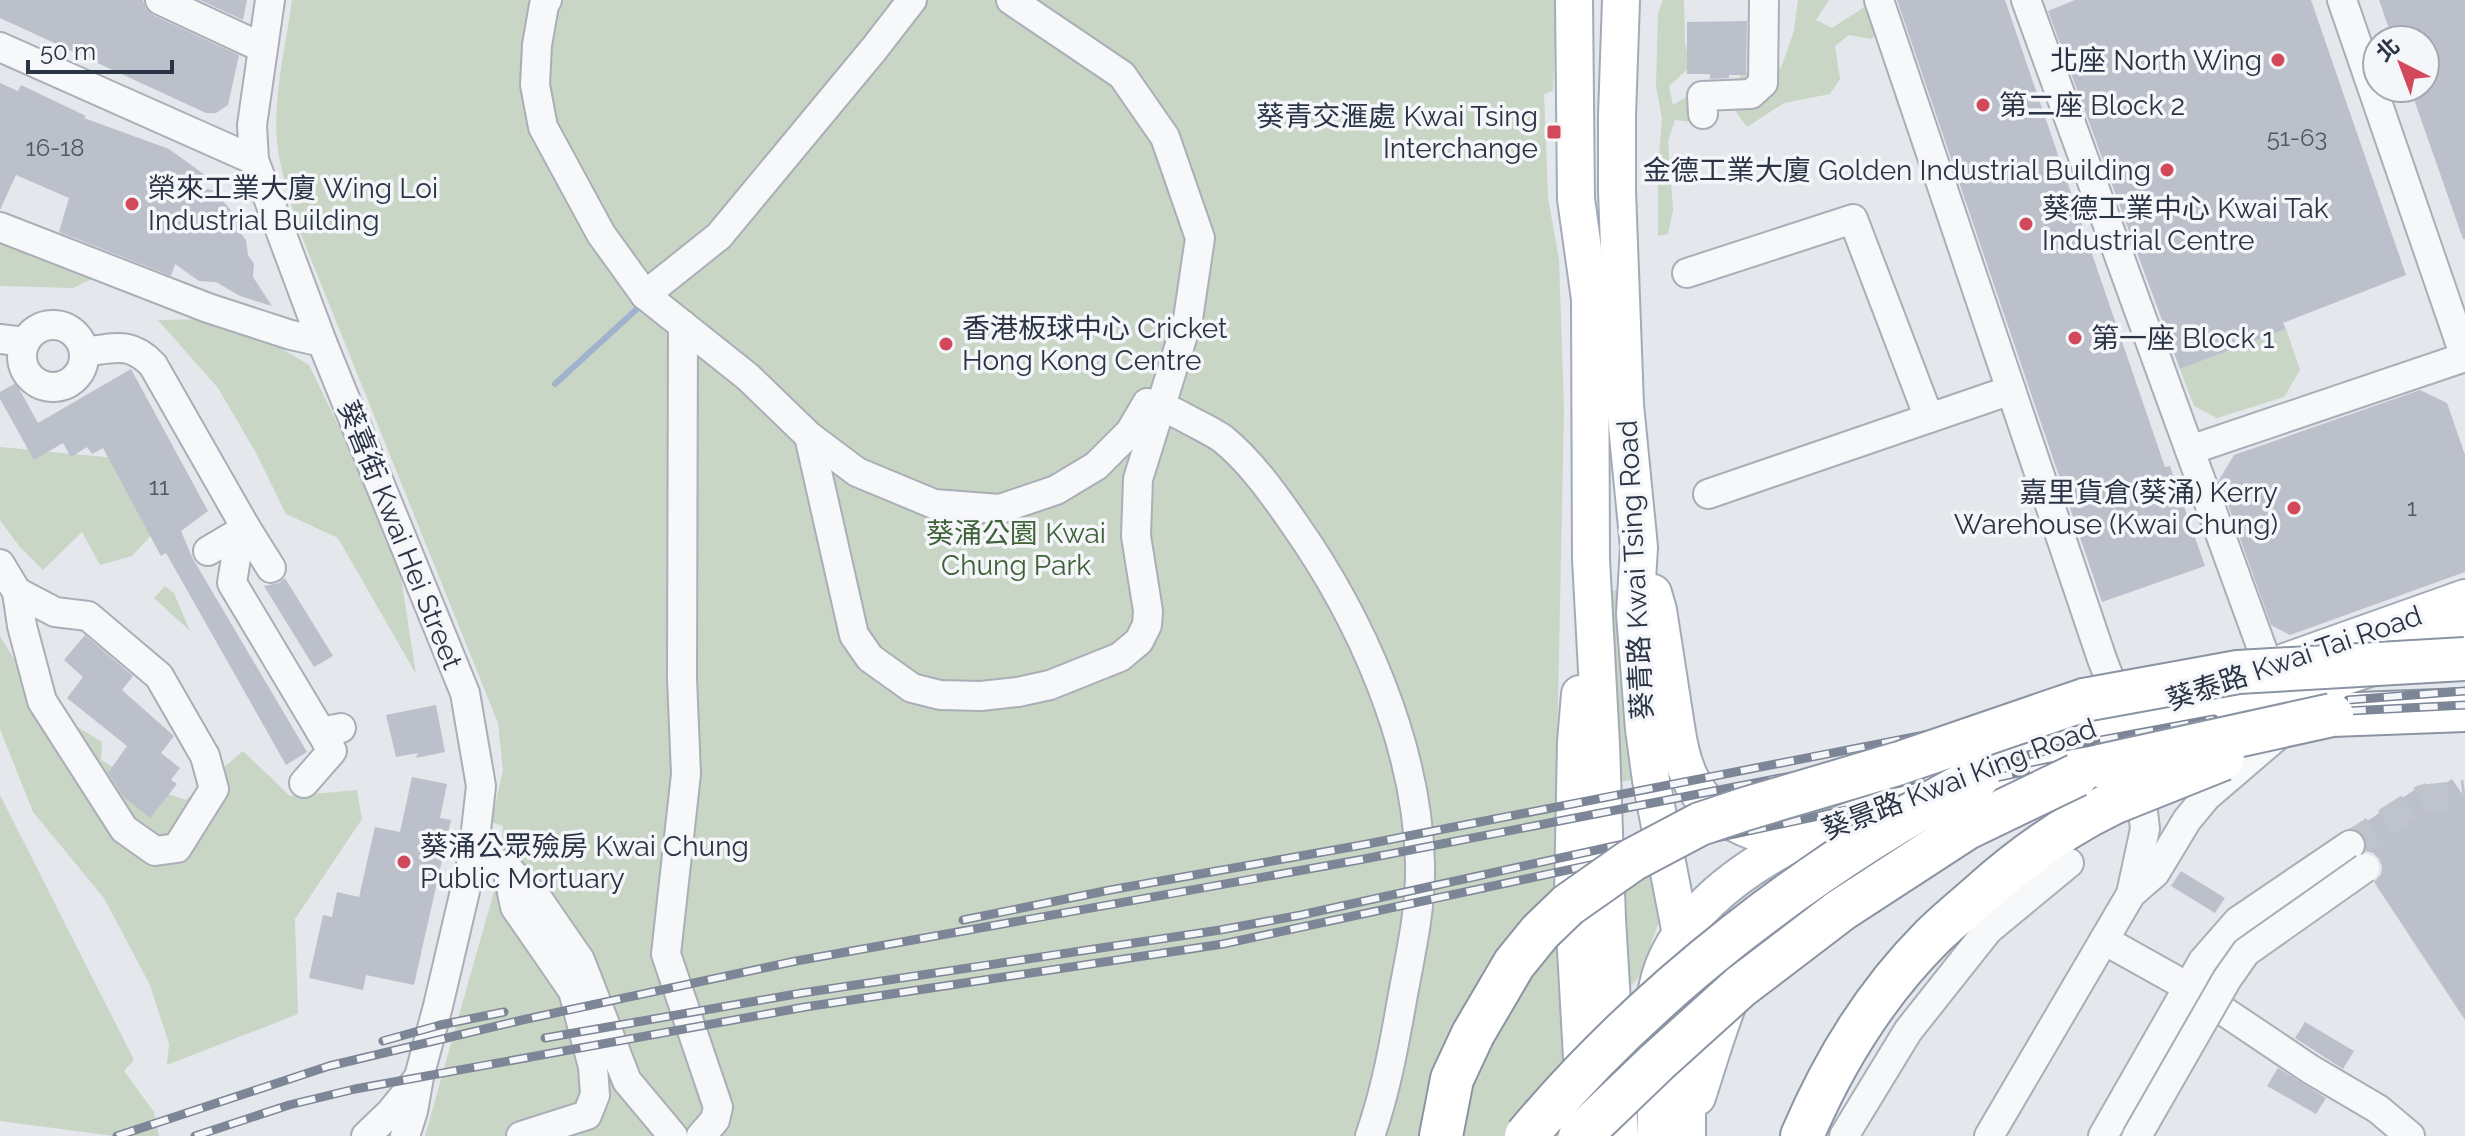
<svg xmlns="http://www.w3.org/2000/svg" width="2465" height="1136" font-family="Raleway,'Noto Sans TC',sans-serif">
<rect width="100%" height="100%" fill="#e4e7ec"/>
<g fill="#c9d6c5">
<path d="M292 0H1556L1573 14 1555 42 1553 91 1544 94 1548 197 1559 260 1564 410 1555 847 1570 1136H425L500 870 503 826 491 822 503 770 498 723 298 227C290 199 280 171 277 142 273 97 286 45 292 0Z"/>
<polygon points="1663,0 1684,0 1685,42 1690,67 1669,86 1673,105 1712,81 1733,89 1743,71 1781,68 1794,31 1798,0 1829,0 1816,20 1832,28 1866,6 1881,25 1872,39 1849,35 1835,46 1840,79 1830,94 1784,103 1747,127 1731,105 1692,122 1675,120 1668,141 1673,210 1668,234 1658,236 1658,167 1662,119 1656,86 1658,14"/>
<polygon points="0,232 96,277 73,288 0,286"/>
<polygon points="207,319 252,331 309,365 355,460 400,571 416,674 338,538 286,514 256,453 218,388 158,320"/>
<polygon points="2286,329 2300,370 2284,397 2217,418 2194,406 2180,369"/>
<polygon points="0,447 147,461 170,515 132,556 100,565 82,532 43,570 19,546 0,520"/>
<polygon points="165,586 174,593 190,631 154,598"/>
<polygon points="1618,590 1637,779 1613,783 1609,591"/>
<polygon points="0,636 15,660 71,723 102,742 101,760 147,787 186,800 243,751 290,796 357,790 362,819 295,919 298,1014 167,1065 169,1044 150,985 104,898 33,812 0,729"/>
<polygon points="0,795 134,1060 124,1071 154,1112 159,1136 114,1136 0,1121"/>
<polygon points="1648,856 1661,917 1651,943 1647,968 1630,987 1621,876"/>
</g>
<g fill="none" stroke-linecap="round" stroke-linejoin="round">
<polyline stroke="#9fb4cc" stroke-width="6" points="555,384 638,308"/>
</g>
<g fill="#bbc0ca">
<polygon points="0,0 143,0 146,9 153,15 239,55 228,105 216,113 206,113 0,18"/>
<polygon points="200,0 247,0 243,20"/>
<polygon points="1897,0 2005,0 2165,467 2170,466 2205,566 2102,602"/>
<polygon points="2075,0 2311,0 2406,275 2283,323 2286,329 2180,369 2048,11"/>
<polygon points="2379,0 2465,0 2465,239 2463,239 2410,88 2425,88 2425,40 2393,40"/>
<polygon points="1747,21 1746,75 1729,75 1729,78 1710,79 1710,74 1687,74 1687,22"/>
<polygon points="0,83 18,91 21,85 86,116 84,118 169,149 205,175 201,188 222,192 224,202 236,217 238,230 246,240 248,255 254,264 253,277 272,306 240,296 216,282 199,281 175,264 171,276 59,232 69,198 16,175 0,210"/>
<polygon points="131,369 208,511 181,531 193,559 307,752 286,765 166,553 161,556 103,448 92,454 87,447 71,457 63,443 34,460 0,399 0,392 16,383 38,423"/>
<polygon points="2420,390 2447,403 2465,455 2465,572 2290,635 2271,625 2219,480 2234,455"/>
<polygon points="285,578 333,656 314,667 264,586 279,583"/>
<polygon points="85,635 133,676 122,690 174,736 161,753 180,768 171,780 177,784 150,818 123,796 108,773 127,746 67,698 83,677 64,660"/>
<polygon points="436,705 445,752 416,758 418,753 396,757 386,715"/>
<polygon points="412,777 447,784 440,818 451,820 414,985 366,975 363,990 309,978 323,915 332,917 337,892 359,897 375,827 400,832"/>
<polygon points="2452,779 2465,798 2465,1020 2374,882 2381,874 2382,867 2379,859 2373,853 2366,851 2367,843 2364,836 2355,829 2425,783 2431,793"/>
<polygon points="2181,871 2225,898 2215,913 2171,886"/>
<polygon points="2305,1022 2354,1051 2343,1069 2295,1038"/>
<polygon points="2278,1068 2326,1098 2316,1114 2267,1086"/>
</g>
<g fill="none" stroke-linecap="round" stroke-linejoin="round">
<polyline stroke="#bfc3cb" stroke-width="28" stroke-dasharray="28 14" stroke-linecap="butt" points="2350,845 2422,799 2465,794"/>
<defs>
<g id="minor">
<polyline points="160,0 263,48"/>
<polyline points="270,0 252,125 254,160 322,342 465,693 481,786 473,857 438,1006 419,1077 413,1111 405,1136"/>
<path d="M547 0 544 5 537 45 535 85 543 127 601 234 645 295 748 377 809 436 857 472 934 504 1000 509 1056 490 1096 466 1130 432 1147 403C1164 406 1176 413 1191 421 1202 427 1213 432 1223 439 1250 461 1273 493 1293 522 1361 618 1417 744 1420 863 1421 906 1412 947 1404 989 1395 1039 1387 1088 1370 1136"/>
<polyline points="1879,0 2102,659 2122,711"/>
<polyline points="2026,0 2269,668"/>
<polyline points="2342,0 2465,357"/>
<polyline points="0,47 254,160"/>
<polyline points="1703,114 1702,96 1751,94 1763,83 1764,0"/>
<polyline points="0,227 208,308 291,335 322,342"/>
<polyline points="1687,273 1853,219 1929,418"/>
<polyline points="645,295 719,236 874,49 912,0"/>
<circle cx="53" cy="356" r="31"/>
<polyline points="683,325 682,678 686,774 666,954 718,1107 715,1120 701,1136"/>
<polyline points="0,339 25,342"/>
<path d="M84 352C115 348 130 341 153 365L246 528 240 532 232 583 321 732 341 728"/>
<polyline points="809,436 854,635 870,658 912,688 940,695 981,696 1018,692 1050,685 1120,657 1139,641 1147,625 1148,611 1136,536 1138,479 1188,319 1200,238 1165,137 1122,75 1011,0"/>
<polyline points="2190,450 2465,357"/>
<polyline points="1708,494 2011,390"/>
<polyline points="246,528 271,568"/>
<polyline points="208,551 240,532"/>
<polyline points="0,564 17,592"/>
<polygon points="17,592 55,612 88,616 159,676 205,756 214,789 177,848 155,851 124,829 42,701 22,626"/>
<polyline points="304,783 332,751 321,732"/>
<polyline points="473,857 491,860 507,868 540,902 580,960 627,1081 673,1136"/>
<polyline points="507,868 515,907 573,991 593,1067 595,1095 587,1115 521,1136"/>
<polyline points="2131,894 2145,829 2139,777"/>
<polyline points="2104,940 2188,987 2310,1069 2378,1109 2410,1136"/>
<polyline points="366,1136 391,1112 416,1081"/>
<polyline points="1844,1136 1908,1031 1988,930 2069,863"/>
<polyline points="1989,1136 2131,894 2155,873 2187,820 2206,797 2284,730"/>
<polyline points="2103,1136 2203,961 2238,921 2350,845"/>
</g>
<g id="major">
<polyline points="1574,0 1576,199 1590,299 1591,559 1601,745 1607,919 1620,1136"/>
<polyline points="1621,0 1617,116 1617,191 1625,405 1639,547 1635,614 1644,729 1651,780 1681,934 1687,992 1687,1136"/>
<path d="M1653 593 1658 610C1663 642 1668 675 1673 707 1677 731 1679 755 1690 778 1708 818 1755 836 1795 842"/>
<polyline points="2285,662 2465,598"/>
<polyline points="1580,694 1576,742 1573,895 1584,1094"/>
<polyline points="2185,731 2378,665 2465,632"/>
<path d="M1697 1097C1719 1030 1736 957 1786 906"/>
<path d="M1656 1136C1656 1105 1655 1075 1655 1044 1655 1026 1653 1006 1657 989 1670 921 1737 872 1795 842L1925 792"/>
</g>
<g id="highway">
<polyline points="2332,715 2465,710"/>
<polyline points="1978,777 2067,742 2269,682"/>
<polyline points="1441,1136 1452,1079 1473,1034"/>
<path d="M1802 1136C1833 1063 1876 993 1932 937 1946 923 1962 910 1978 896 2019 859 2063 827 2113 803"/>
</g>
</defs>
<use href="#minor" stroke="#a9aeb7" stroke-width="32"/>
<use href="#major" stroke="#a3abb8" stroke-width="40"/>
<use href="#highway" stroke="#8b94a3" stroke-width="46"/>
<use href="#minor" stroke="#f7f8fa" stroke-width="28"/>
<use href="#major" stroke="#fff" stroke-width="36"/>
<use href="#highway" stroke="#fff" stroke-width="42"/>
<defs>
<g id="rail">
<polyline points="2348,700 2465,691"/>
<polyline points="963,920 1110,890 1362,845 2113,698"/>
<polyline points="545,1038 802,993 1220,930 1301,915 2064,747 2214,719"/>
<polyline points="383,1041 440,1025 504,1012"/>
<polyline points="117,1136 329,1066 522,1020 796,961 1364,859 2058,724 2166,696 2268,675 2465,657"/>
<polyline points="195,1136 289,1105 355,1089 805,1007 1223,944 2237,726 2348,711 2465,705"/>
</g>
</defs>
<use href="#rail" stroke="#7d8696" stroke-width="9"/>
<use href="#rail" stroke="#f4f6f9" stroke-width="6" stroke-dasharray="18" stroke-linecap="butt"/>
<defs>
<polyline id="minor-bridge" points="2137,1136 2227,979 2246,952 2365,868"/>
<g id="highway-bridge">
<polyline points="2100,766 2332,715"/>
<polyline points="2113,803 2223,759"/>
<polyline points="1473,1034 1514,964 1540,932 1568,905 1632,860 1700,824 1745,809 1900,763 2084,700 2238,672 2465,659"/>
<path d="M1526 1136C1647 991 1811 865 1978 777"/>
<polyline points="1580,1136 1657,1062 1740,987 1841,910 1967,828 2077,775"/>
</g>
</defs>
<use href="#minor-bridge" stroke="#a9aeb7" stroke-width="32" stroke-linecap="butt"/>
<use href="#highway-bridge" stroke="#8b94a3" stroke-width="46" stroke-linecap="butt"/>
<use href="#minor-bridge" stroke="#f7f8fa" stroke-width="28"/>
<use href="#highway-bridge" stroke="#fff" stroke-width="42"/>
</g>
<g fill="#d1495b" stroke="#f4f6f9" stroke-width="3">
<circle cx="2278" cy="60" r="8"/>
<circle cx="1983" cy="105" r="8"/>
<rect x="1546" y="124" width="16" height="16" rx="4"/>
<circle cx="2167" cy="170" r="8"/>
<circle cx="132" cy="204" r="8"/>
<circle cx="2026" cy="224" r="8"/>
<circle cx="2075" cy="338" r="8"/>
<circle cx="946" cy="344" r="8"/>
<circle cx="2294" cy="508" r="8"/>
<circle cx="404" cy="862" r="8"/>
</g>
<g text-anchor="middle" dominant-baseline="central" stroke-width="7" stroke-linejoin="round" paint-order="stroke">
<g font-size="24" fill="#4f5766">
<text x="2297" y="137">51-63</text>
<text x="55" y="147">16-18</text>
<text x="159" y="486">11</text>
<text x="2412" y="507">1</text>
</g>
<g font-size="28" fill="#2b3445" stroke="#f4f6f9" text-anchor="start">
<text x="2262" y="60" text-anchor="end">北座 North Wing</text>
<text x="1999" y="105">第二座 Block 2</text>
<text x="1538" y="116" text-anchor="end">葵青交滙處 Kwai Tsing<tspan x="1538" dy="32">Interchange</tspan></text>
<text x="2151" y="170" text-anchor="end">金德工業大廈 Golden Industrial Building</text>
<text x="148" y="188">榮來工業大廈 Wing Loi<tspan x="148" dy="32">Industrial Building</tspan></text>
<text x="2042" y="208">葵德工業中心 Kwai Tak<tspan x="2042" dy="32">Industrial Centre</tspan></text>
<text x="962" y="328">香港板球中心 Cricket<tspan x="962" dy="32">Hong Kong Centre</tspan></text>
<text x="2091" y="338">第一座 Block 1</text>
<text x="2278" y="492" text-anchor="end">嘉里貨倉(葵涌) Kerry<tspan x="2278" dy="32">Warehouse (Kwai Chung)</tspan></text>
<text x="420" y="846">葵涌公眾殮房 Kwai Chung<tspan x="420" dy="32">Public Mortuary</tspan></text>
</g>
<g font-size="28" fill="#3f6138" stroke="#f4f6f9">
<text x="1016" y="533">葵涌公園 Kwai<tspan x="1016" dy="32">Chung Park</tspan></text>
</g>
<g font-size="28" fill="#2b3445" stroke="#f4f6f9">
<text transform="translate(400 535) rotate(68)">葵喜街 Kwai Hei Street</text>
<text transform="translate(1635 570) rotate(-93)">葵青路 Kwai Tsing Road</text>
<text transform="translate(2294 658) rotate(-19)">葵泰路 Kwai Tai Road</text>
<text transform="translate(1959 779) rotate(-21)">葵景路 Kwai King Road</text>
</g>
</g>
<g transform="translate(2401 64) rotate(318)"><circle r="38" fill="#f4f6f9" stroke="#a4a8b1" stroke-width="2"/>
<path d="M0-6L14 30L0 20L-14 30Z" fill="#d1495b"/>
<text y="-12" font-size="22" font-weight="bold" text-anchor="middle" fill="#2b3445">北</text>
</g>
<path d="M28 60v12h144v-12" fill="none" stroke="#2b3445" stroke-width="4"/>
<text x="40" y="60" font-size="24" fill="#2b3445" stroke="#f4f6f9" stroke-width="6" paint-order="stroke">50 m</text>
</svg>
